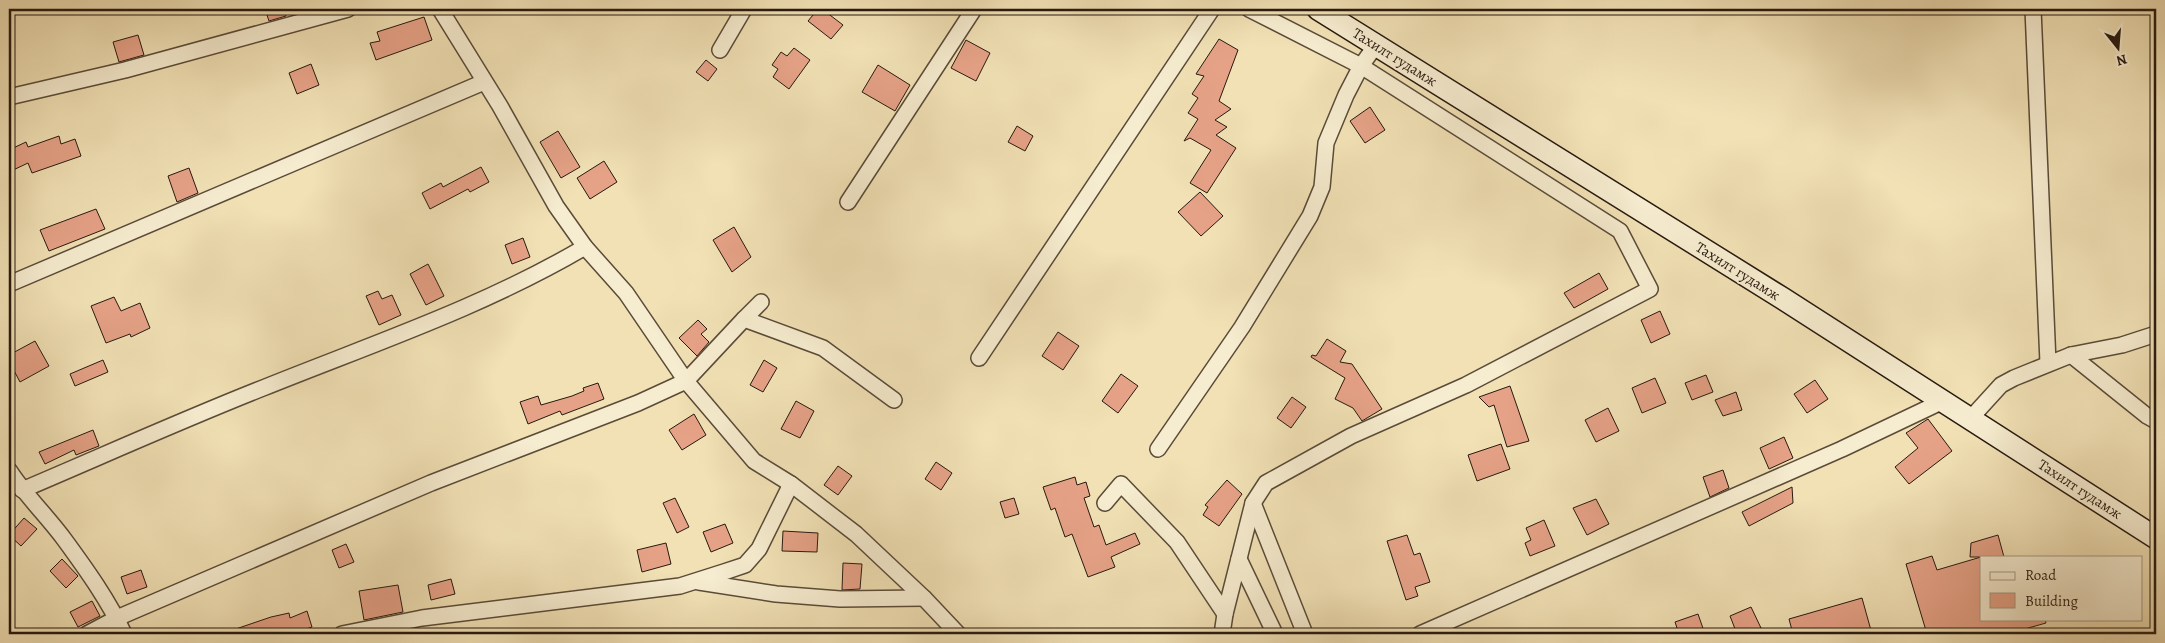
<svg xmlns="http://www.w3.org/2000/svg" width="2165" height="643" font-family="Alegreya,serif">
<rect width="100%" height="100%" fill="#f1e1b5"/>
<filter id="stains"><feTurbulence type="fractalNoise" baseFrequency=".004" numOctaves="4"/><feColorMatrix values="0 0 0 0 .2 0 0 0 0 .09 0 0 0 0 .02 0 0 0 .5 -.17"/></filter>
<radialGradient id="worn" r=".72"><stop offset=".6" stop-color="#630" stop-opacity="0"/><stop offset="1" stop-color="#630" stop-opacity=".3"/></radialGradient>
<g fill="#e6a287" stroke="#27190f">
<polygon points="265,9 284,9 286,16 269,21"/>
<polygon points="818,9 822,9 843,25 831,39 808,21"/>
<polygon points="424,17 432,40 376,60 370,43 380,41 377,32"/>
<polygon points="138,35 144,55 119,62 113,42"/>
<polygon points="1219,39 1238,50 1219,101 1231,109 1215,120 1227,127 1216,135 1236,148 1207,193 1190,183 1211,150 1190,138 1184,141 1198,119 1188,113 1198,98 1192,94 1204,76 1196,74"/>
<polygon points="966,40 990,53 976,81 951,68"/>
<polygon points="794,48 810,60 789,89 773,77 778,69 772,65 781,52 787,56"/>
<polygon points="706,60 717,69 708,81 696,72"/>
<polygon points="311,64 319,85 297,94 289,73"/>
<polygon points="878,65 910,85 895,111 862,92"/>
<polygon points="1370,107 1385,130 1365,143 1350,121"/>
<polygon points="1017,126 1033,136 1025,151 1008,142"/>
<polygon points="558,131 580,167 561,178 540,142"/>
<polygon points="59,136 61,144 75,139 81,156 32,173 28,163 9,172 9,150 26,142 28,147"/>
<polygon points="604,161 617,182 590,199 577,178"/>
<polygon points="481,167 489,182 470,192 468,189 430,209 422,193 441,183 443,187"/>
<polygon points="189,168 198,193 177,202 168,176"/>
<polygon points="1200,192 1223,216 1201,236 1178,212"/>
<polygon points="96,209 105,229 49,251 40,230"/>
<polygon points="734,227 751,257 732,272 713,240"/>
<polygon points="523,238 530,257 512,264 505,245"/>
<polygon points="428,264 444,296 426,305 410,274"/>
<polygon points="1599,273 1608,289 1574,308 1564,293"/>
<polygon points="378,291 382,299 392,295 401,315 379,325 366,296"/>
<polygon points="114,297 121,311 140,303 150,328 131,337 130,334 106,343 91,306"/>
<polygon points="1660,311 1670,334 1651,343 1641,320"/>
<polygon points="698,320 707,329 701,334 709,342 697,356 679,338"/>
<polygon points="1058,332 1079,346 1063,370 1042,356"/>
<polygon points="1327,339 1346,351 1340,362 1352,364 1382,409 1362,421 1353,408 1335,399 1345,378 1311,357 1312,355 1316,356"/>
<polygon points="35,341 49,366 20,382 9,361 9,355"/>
<polygon points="103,360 108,372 75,386 70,374"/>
<polygon points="764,360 777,368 763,392 750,385"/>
<polygon points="1121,374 1138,386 1118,413 1102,401"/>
<polygon points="1706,375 1713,392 1692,400 1685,383"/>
<polygon points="1655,378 1666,403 1642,413 1632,388"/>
<polygon points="1815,380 1828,399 1807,413 1794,394"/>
<polygon points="598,383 604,399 562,415 560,411 528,424 520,402 538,396 541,405 572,396 584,391 583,388"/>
<polygon points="1510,386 1529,441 1507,447 1494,405 1489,407 1479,397"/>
<polygon points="1736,392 1742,410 1723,416 1715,400"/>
<polygon points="1292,397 1306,407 1291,428 1277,418"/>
<polygon points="796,401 814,411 800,438 781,429"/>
<polygon points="1608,408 1619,431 1596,442 1585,420"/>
<polygon points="694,414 706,435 682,450 669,430"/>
<polygon points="1928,419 1952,451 1909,484 1895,467 1918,448 1906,433"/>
<polygon points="93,430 99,446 76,455 74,450 45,464 39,452"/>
<polygon points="1784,437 1793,458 1769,469 1760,448"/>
<polygon points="1501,444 1510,469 1477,481 1468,455"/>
<polygon points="936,462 952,473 941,490 925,479"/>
<polygon points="838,466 852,476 838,495 824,485"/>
<polygon points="1723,470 1729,488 1710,497 1703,477"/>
<polygon points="1075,477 1077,485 1086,482 1090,496 1084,498 1094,527 1099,525 1106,545 1135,533 1140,544 1111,557 1115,567 1088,577 1072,534 1065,537 1055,508 1051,510 1043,487"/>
<polygon points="1227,480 1242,494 1219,526 1203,515 1208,507 1205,505"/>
<polygon points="1792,487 1793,503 1749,526 1742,512"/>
<polygon points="675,498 689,527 677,533 663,503"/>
<polygon points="1014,498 1019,514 1005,518 1000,502"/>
<polygon points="1596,499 1609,524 1587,535 1573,508"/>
<polygon points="24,518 37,529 21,546 9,535"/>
<polygon points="1544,520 1555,546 1530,556 1525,543 1531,540 1526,528"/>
<polygon points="725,524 733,543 711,552 703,532"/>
<polygon points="783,531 818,533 817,552 782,551"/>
<polygon points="1407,535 1414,555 1420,553 1430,582 1415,587 1418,596 1406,600 1387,541"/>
<polygon points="1998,535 2004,557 1970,557 1971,543"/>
<polygon points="666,543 671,564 642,572 637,550"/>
<polygon points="346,544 354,562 339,568 332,550"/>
<polygon points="1932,556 1937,570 1981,557 1981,619 2045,619 2046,623 2007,634 1927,634 1906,564"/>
<polygon points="62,559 78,576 66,588 50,571"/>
<polygon points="843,563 862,564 860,589 842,590"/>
<polygon points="141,570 147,587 127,594 121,577"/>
<polygon points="451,579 455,594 431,600 428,585"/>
<polygon points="398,585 403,612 364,620 359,591"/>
<polygon points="1862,598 1872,634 1793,634 1789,619"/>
<polygon points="92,601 100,616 78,627 70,612"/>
<polygon points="1751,607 1761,628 1747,634 1737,634 1730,616"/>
<polygon points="307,611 312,627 300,631 299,630 279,634 228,634 227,632 271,617 289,613 290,618"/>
<polygon points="1698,614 1705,634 1679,634 1675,622"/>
</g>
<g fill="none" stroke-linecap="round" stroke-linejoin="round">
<defs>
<g id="street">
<polyline points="440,9 500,106 556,206 585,247 626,293 686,381 754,461 791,484 856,534 924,598 958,634"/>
<polyline points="2033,9 2048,363"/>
<polyline points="720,50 744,9"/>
<polyline points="9,97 125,70 348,9"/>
<polyline points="848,202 974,9"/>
<polyline points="9,284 484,82"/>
<polyline points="744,319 761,302"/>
<polyline points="2071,355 2147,416 2156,421"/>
<polyline points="979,358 1212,9"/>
<polyline points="1970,419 2001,385 2014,378 2071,355 2122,345 2156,334"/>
<polyline points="1158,449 1242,327 1310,216 1322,187 1326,143 1346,95 1361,66 1376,45"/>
<path d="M9 470C25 495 47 516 64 539 86 569 109 601 124 634"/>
<path d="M22 490C102 456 182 420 263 388 372 344 483 307 585 247"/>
<polyline points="1105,503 1121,484 1177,542 1225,614"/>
<polyline points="1253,503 1305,634"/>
<polyline points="1239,559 1275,634"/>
<polyline points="699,582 776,594 840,599 924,598"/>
<polyline points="87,634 117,618 431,483 638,403 686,381 744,319 823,348 894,400"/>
<polyline points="342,634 422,618 680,586 724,572 745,565 759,549 791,484"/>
<polyline points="1222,634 1225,614 1253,503 1266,483 1351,436 1466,385 1650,289 1620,231 1361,66 1249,9"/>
<polyline points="1420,634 1842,449 1943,401"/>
</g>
<polyline id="secondary" points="1318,9 1782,298 2156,538"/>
</defs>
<use href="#street" stroke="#5a4b38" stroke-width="18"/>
<use href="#secondary" stroke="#27190f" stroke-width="24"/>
<use href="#street" stroke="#f6eccf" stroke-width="15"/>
<use href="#secondary" stroke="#f6eccf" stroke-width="21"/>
</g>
<g text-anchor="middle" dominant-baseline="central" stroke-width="4" stroke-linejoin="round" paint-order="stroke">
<g font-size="15" fill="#27190f" stroke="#f6eccf">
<text transform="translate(1395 57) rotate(32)">Тахилт гудамж</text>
<text transform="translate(1738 271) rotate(32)">Тахилт гудамж</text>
<text transform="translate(2080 489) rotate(33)">Тахилт гудамж</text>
</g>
</g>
<rect width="2165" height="643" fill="none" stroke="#f1e1b5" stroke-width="30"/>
<rect x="10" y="10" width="2145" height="623" fill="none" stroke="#27190f" stroke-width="2.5"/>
<rect x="15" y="15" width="2135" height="613" fill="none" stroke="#27190f"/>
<rect x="1980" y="556" width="162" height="65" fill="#f6eccf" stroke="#a39882"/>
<rect x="1990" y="572" width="25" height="8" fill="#f6eccf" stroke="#a39882"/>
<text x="2025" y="580" font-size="15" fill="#27190f">Road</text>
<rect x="1990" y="593" width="25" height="15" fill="#e6a287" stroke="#a39882"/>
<text x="2025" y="606" font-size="15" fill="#27190f">Building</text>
<g transform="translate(2118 48) rotate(163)" stroke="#f6eccf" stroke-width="4" paint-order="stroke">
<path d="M0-4L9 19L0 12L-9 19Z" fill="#27190f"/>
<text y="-8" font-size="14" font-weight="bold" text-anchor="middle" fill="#27190f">N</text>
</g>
<rect width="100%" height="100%" filter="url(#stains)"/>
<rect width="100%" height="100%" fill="url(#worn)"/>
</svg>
